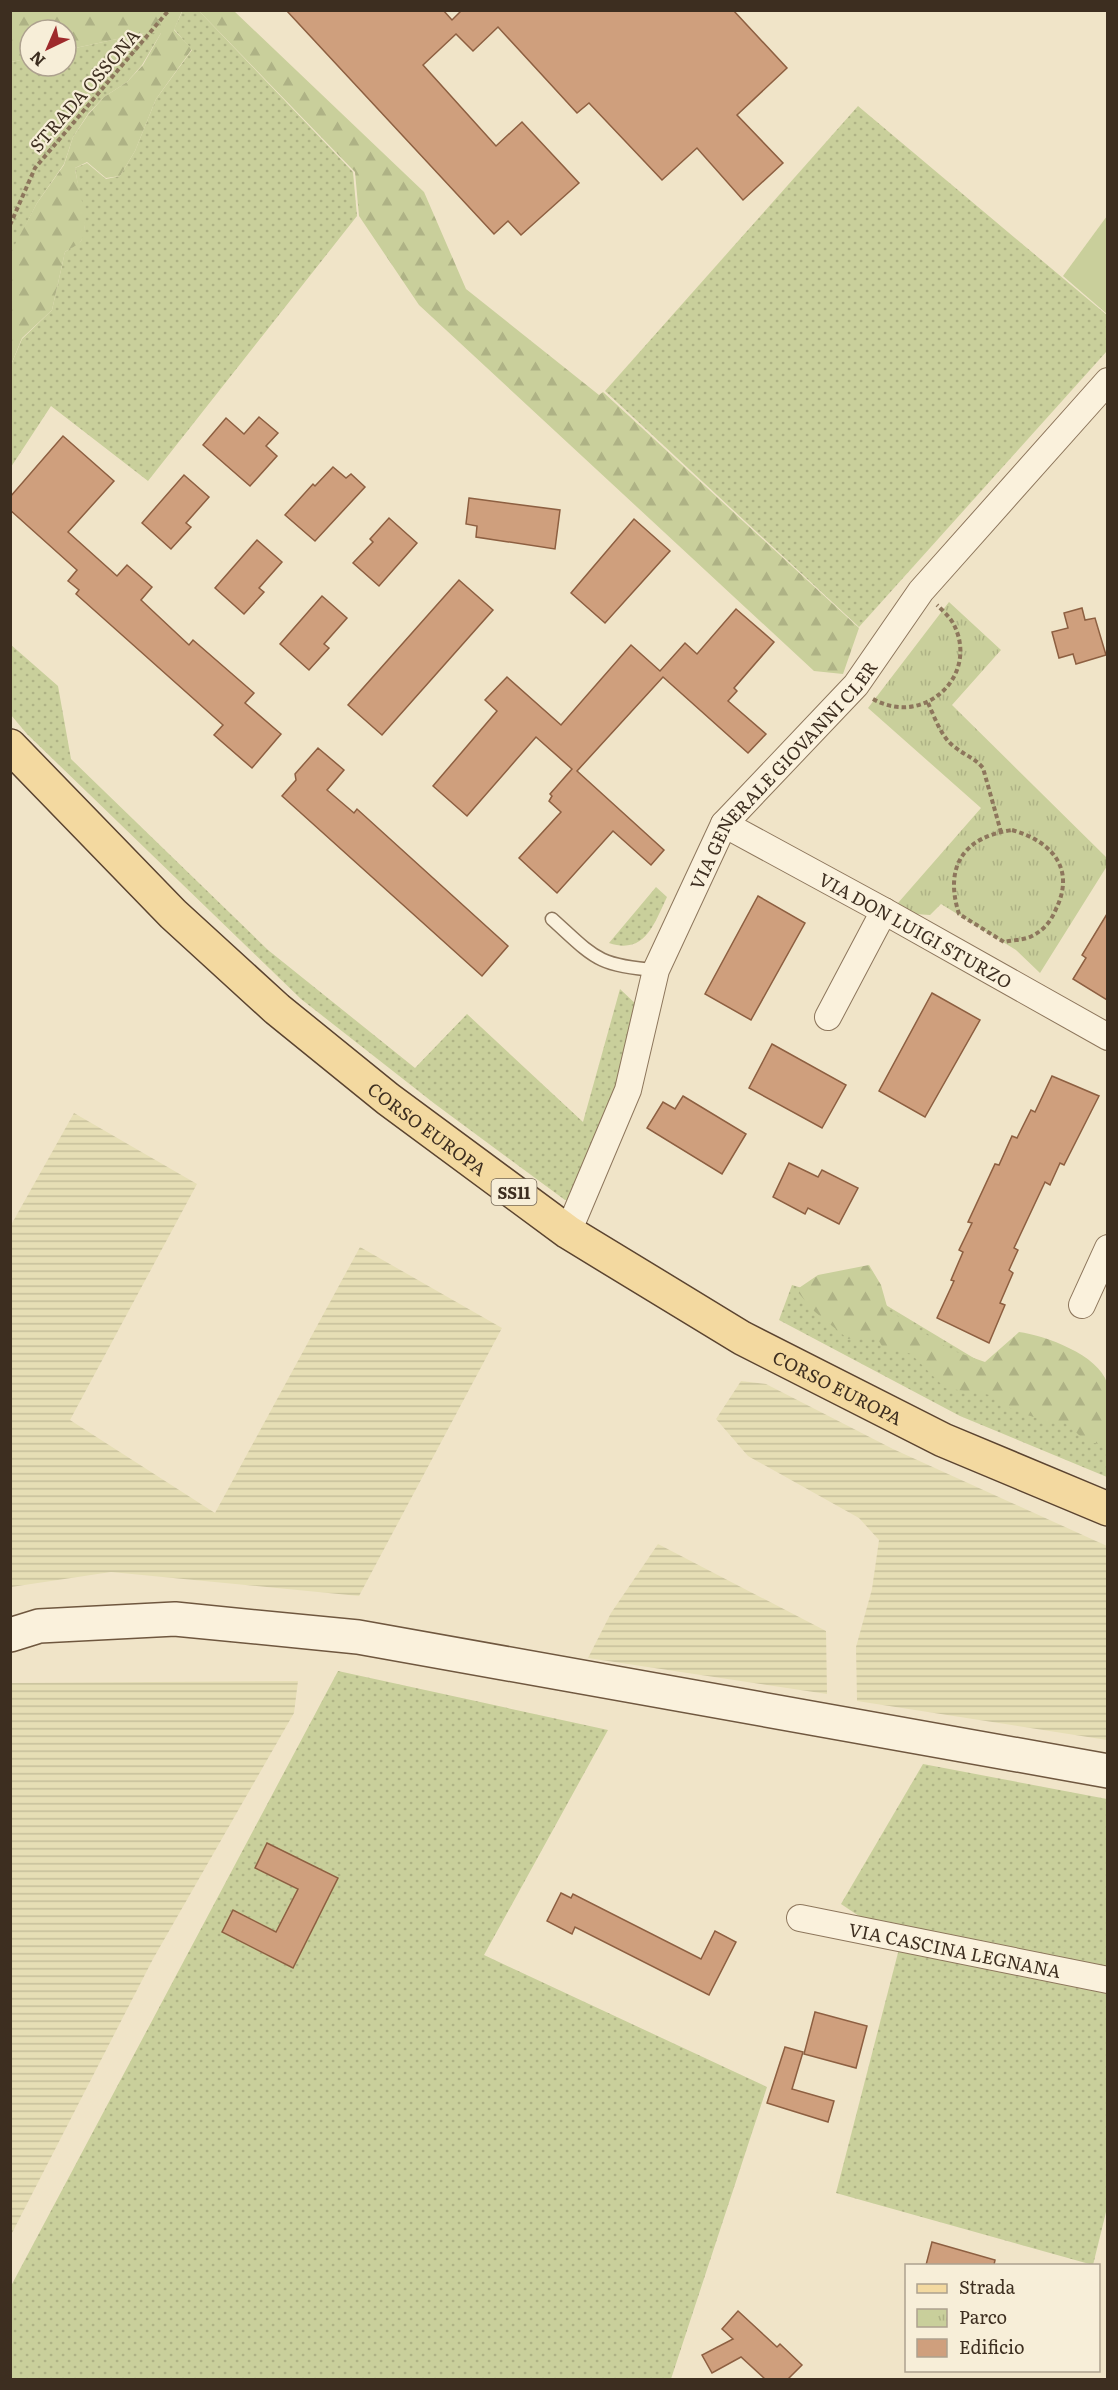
<svg xmlns="http://www.w3.org/2000/svg" width="1118" height="2390" font-family="Literata,serif">
<defs>
<pattern id="farmland-rules" width="6" height="5" patternUnits="userSpaceOnUse" patternTransform="scale(1.5)"><rect width="6" height="5" fill="#e6deb5"/><path d="M0 2.5h6" fill="none" stroke="#c6bf9b"/></pattern>
<pattern id="grass-dots" width="8" height="8" patternUnits="userSpaceOnUse" patternTransform="scale(1.5)"><rect width="8" height="8" fill="#c9cf9b"/><path d="M2 2h.1M6 6h.1" fill="none" stroke="#aeb285" stroke-width="1.8" stroke-linecap="round"/></pattern>
<pattern id="forest-firs" width="22" height="20" patternUnits="userSpaceOnUse" patternTransform="scale(1.5)"><rect width="22" height="20" fill="#c9cf9b"/><path d="M5 1l3.5 6h-7zM16 11l3.5 6h-7z" fill="#aeb285"/></pattern>
<pattern id="park-tufts" width="24" height="20" patternUnits="userSpaceOnUse" patternTransform="scale(1.5)"><rect width="24" height="20" fill="#c9cf9b"/><path d="M3 7l-1-3M5 7V3M7 7l1-3M15 17l-1-3M17 17v-4M19 17l1-3" fill="none" stroke="#aeb285"/></pattern>
</defs>
<rect width="100%" height="100%" fill="#f0e4c8"/>
<g fill="url(#farmland-rules)">
<polygon points="74,1113 197,1184 70,1420 215,1513 360,1247 502,1328 359,1596 111,1572 11,1587 11,1225"/>
<polygon points="741,1381 766,1384 893,1449 1107,1546 1107,1740 857,1701 856,1647 872,1589 879,1540 859,1518 748,1456 716,1419"/>
<polygon points="658,1544 826,1631 827,1694 588,1658 611,1613"/>
<polygon points="298,1681 294,1713 153,1959 11,2235 11,1683"/>
</g>
<g fill="url(#grass-dots)">
<polygon points="183,10 199,11 353,172 357,216 148,481 51,406 11,467 11,365 22,339 52,310 65,252 81,241 85,227 75,168 87,163 106,179 120,176 135,151 156,99 192,50 174,29"/>
<polygon points="145,33 161,33 142,65 127,82 104,97 88,114 73,137 64,164 37,203 11,254 11,62 30,58 30,66 66,66 66,50"/>
<polygon points="858,106 1108,316 1107,351 859,627 605,391"/>
<polygon points="10,644 58,686 71,759 268,950 415,1068 467,1014 583,1122 620,989 639,1007 624,1077 572,1200 565,1200 435,1104 301,999 27,734 11,715"/>
<path d="M656 887 667 897C654 924 645 955 609 943Z"/>
<polygon points="841,1278 987,1366 1107,1407 1107,1477 960,1416 779,1320 792,1285 825,1295"/>
<polygon points="338,1671 608,1730 484,1955 767,2087 671,2379 11,2380 11,2286"/>
<polygon points="923,1764 1107,1799 1107,1971 865,1920 841,1904"/>
<polygon points="900,1945 1107,1994 1107,2208 1093,2265 836,2193"/>
</g>
<g fill="url(#forest-firs)">
<path d="M11 10 182 11 174 30 192 49 156 99 135 151 120 176 106 178 87 162 75 168C77 186 92 225 81 241 78 245 69 249 65 252L52 310 22 338 11 365 10 254 37 203 64 165 73 137 88 115 104 97 127 82 143 65 161 33H145L66 50V30H30V58L11 62Z"/>
<polygon points="199,11 234,11 424,192 466,289 599,395 603,392 859,628 843,674 814,671 419,305 359,216 355,172"/>
<path d="M869 1265 881 1285 888 1310 951 1350 985 1362 1019 1332C1044 1335 1099 1355 1107 1383 1110 1396 1108 1430 1107 1446L1086 1441 1065 1423H1053L1024 1414 1010 1408 997 1396 945 1388 911 1354 899 1350 885 1351 876 1336 848 1339 814 1311 796 1290 818 1275Z"/>
</g>
<polygon fill="url(#park-tufts)" points="949,602 1001,650 952,705 1107,858 1107,866 1040,973 1016,950 941,904 930,915 915,914 898,903 981,808 868,708"/>
<polygon fill="#c9cf9b" points="1107,216 1107,314 1063,276"/>
<g fill="#cf9f7d" stroke="#8d5f41" stroke-width="1.5">
<polygon points="286,10 443,10 452,20 462,10 733,10 787,68 737,115 783,163 743,200 697,148 662,180 589,103 577,113 498,27 473,51 456,34 423,65 496,146 522,122 579,183 521,235 508,221 494,234"/>
<polygon points="259,417 278,433 266,446 277,456 250,486 203,445 226,418 244,434"/>
<polygon points="63,436 114,481 68,532 117,576 127,565 152,587 141,600 189,645 193,640 254,693 245,703 281,734 252,768 214,735 223,725 76,594 79,590 68,581 77,570 10,510 10,497"/>
<polygon points="333,467 346,478 351,474 365,487 315,541 285,515 313,484 315,486"/>
<polygon points="184,475 209,497 186,523 191,527 171,549 142,523"/>
<polygon points="469,498 560,510 555,549 476,537 477,526 466,524"/>
<polygon points="389,518 417,543 379,586 353,563 373,542 370,539"/>
<polygon points="634,519 670,551 605,623 571,593"/>
<polygon points="257,540 282,562 259,588 264,592 244,614 215,588"/>
<polygon points="459,580 493,610 382,735 348,705"/>
<polygon points="322,596 347,618 324,644 329,648 309,670 280,644"/>
<polygon points="1082,608 1085,620 1095,618 1106,655 1076,664 1073,654 1059,658 1052,632 1068,628 1064,613"/>
<polygon points="736,609 774,642 734,688 737,691 728,701 766,734 748,753 663,677 577,771 664,850 651,865 613,831 557,893 519,858 561,812 549,801 552,796 550,794 572,769 536,737 467,816 433,786 497,711 485,700 507,677 561,725 631,645 660,671 685,643 697,654"/>
<polygon points="318,748 344,770 327,790 354,813 357,809 508,946 482,976 282,796 296,780 295,774"/>
<polygon points="758,896 805,923 751,1020 705,994"/>
<polygon points="1107,914 1107,1000 1073,979 1086,958 1082,955"/>
<polygon points="932,993 980,1020 925,1117 879,1091"/>
<polygon points="772,1044 846,1085 822,1128 749,1088"/>
<polygon points="1052,1076 1099,1096 1064,1165 1060,1163 1050,1185 1045,1182 1014,1248 1018,1250 1009,1270 1013,1273 1000,1303 1005,1305 989,1343 937,1318 954,1281 951,1280 963,1252 959,1250 972,1223 968,1222 995,1164 999,1165 1012,1136 1017,1138 1031,1110 1035,1112"/>
<polygon points="683,1096 746,1134 722,1174 647,1128 663,1102 675,1109"/>
<polygon points="789,1163 818,1177 822,1170 858,1188 839,1224 808,1208 805,1214 773,1197"/>
<polygon points="267,1843 338,1878 293,1968 222,1932 233,1910 276,1932 298,1889 255,1868"/>
<polygon points="561,1893 571,1898 573,1894 701,1959 715,1931 736,1942 709,1995 575,1927 572,1934 547,1921"/>
<polygon points="815,2012 867,2026 856,2068 804,2054"/>
<polygon points="785,2047 803,2052 792,2089 834,2101 828,2122 767,2103"/>
<polygon points="932,2242 995,2260 994,2265 926,2265"/>
<polygon points="738,2311 777,2347 780,2344 802,2365 788,2379 765,2379 741,2357 712,2373 702,2355 733,2339 722,2329"/>
</g>
<g fill="none" stroke-linecap="round" stroke-linejoin="round">
<defs>
<path id="lane" d="M552 919C594 957 597 966 656 970"/>
<g id="street">
<path id="s1" d="M724 824 884 911 1108 1037"/>
<polyline points="828,1017 884,911"/>
<path id="s2" d="M568 1232 628 1090 656 970 724 824 856 685 921 591 1108 381"/>
<polyline points="1082,1305 1108,1248"/>
<path id="s3" d="M800 1918 1108 1980"/>
</g>
<polyline id="secondary" points="10,1635 39,1626 175,1619 358,1637 1108,1771"/>
<g id="primary">
<path id="s4" d="M10 746 173 914 277 1009 388 1099 568 1232 742 1338 943 1440 1108 1509"/>
</g>
</defs>
<use href="#lane" stroke="#8d765c" stroke-width="15"/>
<use href="#street" stroke="#8d765c" stroke-width="28"/>
<use href="#secondary" stroke="#6f573f" stroke-width="36"/>
<use href="#primary" stroke="#5b4430" stroke-width="36"/>
<g stroke="#8d765c" stroke-width="4" stroke-dasharray="4.5 3" stroke-linecap="butt">
<polyline points="10,225 35,168 169,10"/>
<path d="M873 699C924 728 981 675 953 623 949 616 942 610 937 605"/>
<path d="M928 703C935 718 942 739 956 748 966 756 975 758 983 768L1001 832"/>
<path d="M1012 830C1051 841 1076 868 1056 909 1051 921 1044 930 1032 936 1024 940 1013 940 1004 942L959 914C944 867 963 837 1012 830Z"/>
</g>
<use href="#lane" stroke="#faf1dc" stroke-width="12"/>
<use href="#street" stroke="#faf1dc" stroke-width="26"/>
<use href="#secondary" stroke="#faf1dc" stroke-width="33"/>
<use href="#primary" stroke="#f3d9a0" stroke-width="33"/>
</g>
<g text-anchor="middle" dominant-baseline="central" stroke-width="4.5" stroke-linejoin="round" paint-order="stroke">
<rect fill="#f7eed8" stroke="#756857" stroke-width="1.5" x="491.5" y="1179" width="45" height="26" rx="4.5"/>
<g font-size="16" font-weight="bold" fill="#3d2e20">
<text x="514" y="1192">SS11</text>
</g>
<g font-size="18" fill="#3d2e20" stroke="#f7eed8">
<text transform="translate(84 90) rotate(-49)">STRADA OSSONA</text>
<text stroke="none"><textPath href="#s2" startOffset="513">VIA GENERALE GIOVANNI CLER</textPath></text>
<text stroke="none"><textPath href="#s1" startOffset="219">VIA DON LUIGI STURZO</textPath></text>
<text stroke="none"><textPath href="#s4" startOffset="567">CORSO EUROPA</textPath></text>
<text stroke="none"><textPath href="#s4" startOffset="1053">CORSO EUROPA</textPath></text>
<text stroke="none"><textPath href="#s3" startOffset="158">VIA CASCINA LEGNANA</textPath></text>
</g>
</g>
<rect width="1118" height="2390" fill="none" stroke="#3d2e20" stroke-width="24"/>
<rect x="905" y="2264" width="195" height="108" fill="#f7eed8" stroke="#ada18e" stroke-width="1.5"/>
<rect x="917" y="2284" width="30" height="9" fill="#f3d9a0" stroke="#ada18e" stroke-width="1.5"/>
<text x="959" y="2294" font-size="18" fill="#3d2e20">Strada</text>
<rect x="917" y="2309" width="30" height="18" fill="url(#park-tufts)" stroke="#ada18e" stroke-width="1.5"/>
<text x="959" y="2324" font-size="18" fill="#3d2e20">Parco</text>
<rect x="917" y="2339" width="30" height="18" fill="#cf9f7d" stroke="#ada18e" stroke-width="1.5"/>
<text x="959" y="2354" font-size="18" fill="#3d2e20">Edificio</text>
<g transform="translate(48 48) rotate(224)"><circle r="28" fill="#f7eed8" stroke="#ada18e" stroke-width="1.5"/>
<path d="M0-4.5L10 22L0 15L-10 22Z" fill="#9e2a2b"/>
<text y="-9" font-size="16" font-weight="bold" text-anchor="middle" fill="#3d2e20">N</text>
</g>
</svg>
